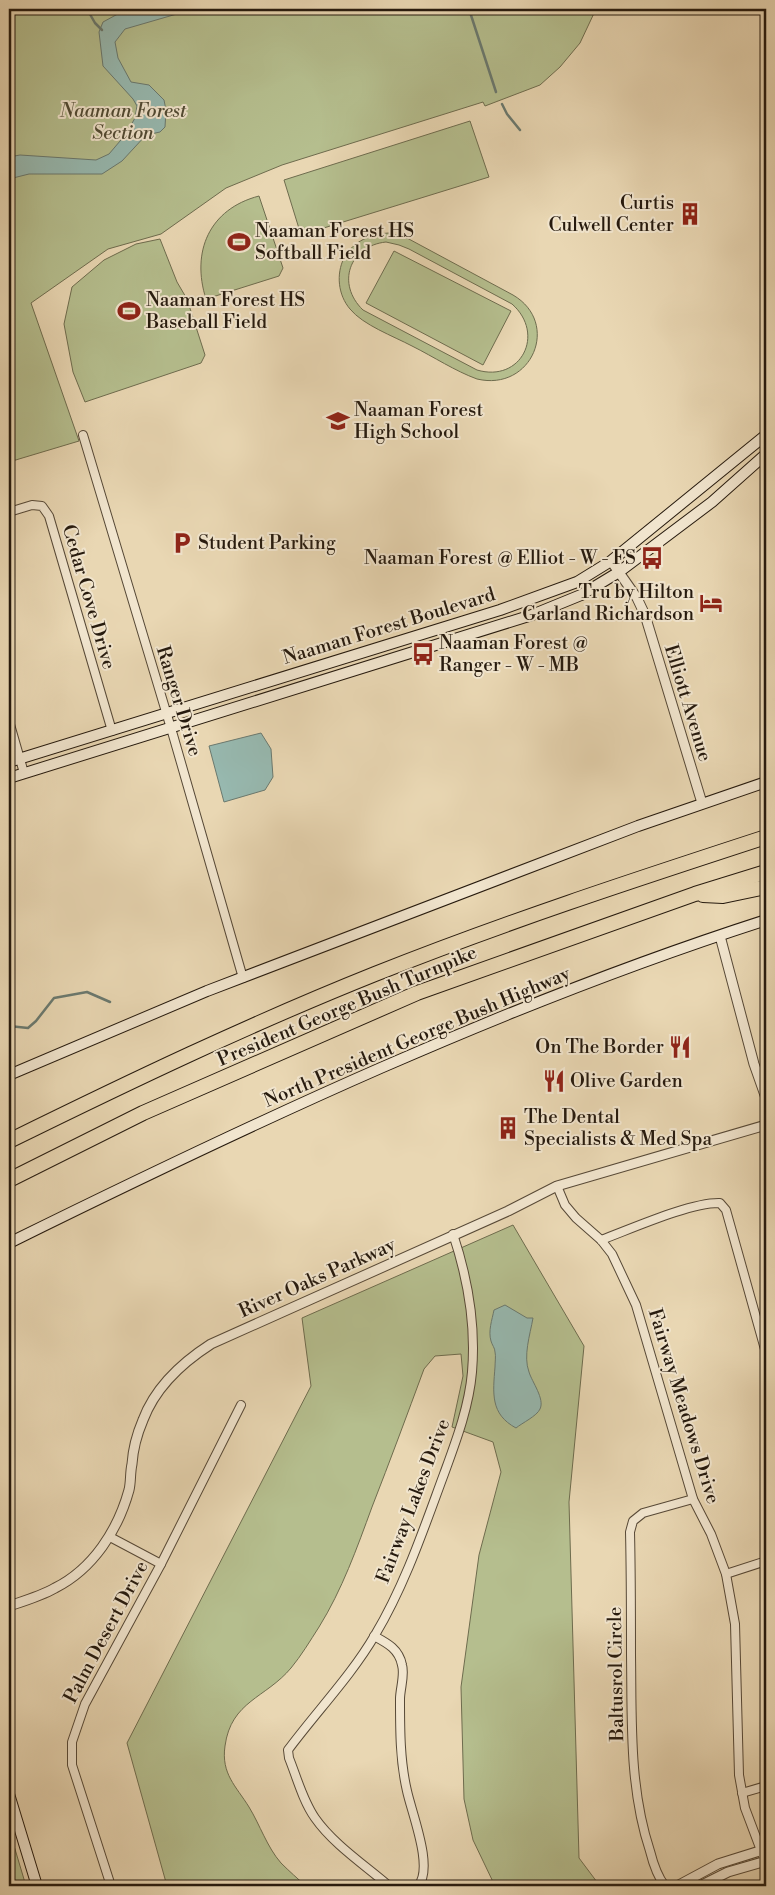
<svg xmlns="http://www.w3.org/2000/svg" width="775" height="1895" font-family="'Libre Bodoni',serif">
<rect width="100%" height="100%" fill="#e9d7b3"/>
<filter id="stains"><feTurbulence type="fractalNoise" baseFrequency=".004" numOctaves="4"/><feColorMatrix values="0 0 0 0 .2 0 0 0 0 .09 0 0 0 0 .02 0 0 0 .5 -.17"/></filter>
<radialGradient id="worn" r=".72"><stop offset=".6" stop-color="#630" stop-opacity="0"/><stop offset="1" stop-color="#630" stop-opacity=".3"/></radialGradient>
<g fill="#b5be8e" stroke="#6e6c4e" fill-rule="evenodd">
<polygon points="9,9 596,9 580,43 560,67 540,85 485,106 483,102 282,165 226,188 161,234 108,249 31,303 79,441 9,462"/>
<polygon points="470,121 489,177 301,235 284,180"/>
<path d="M259 196 283 268 279 276 206 299C191 252 209 209 259 196Z"/>
<path d="M389 233 407 238 513 295C561 323 532 392 477 379 455 371 434 357 412 346 393 336 363 325 350 309 338 295 336 274 344 258 353 241 371 234 389 233ZM386 242 399 245 409 249 512 304C546 334 521 383 477 370L363 310C336 284 349 246 386 242Z"/>
<polygon points="160,239 177,282 187,299 205,355 201,363 85,402 73,372 64,324 72,287 104,260 136,244"/>
<polygon points="394,251 511,311 483,365 366,303"/>
<path d="M513 1225 584 1346 569 1502 579 1858 600 1886H495L473 1840 464 1799 461 1687 479 1555 501 1472 493 1442 452 1427 463 1376 461 1354 435 1356 424 1369C407 1415 390 1461 372 1507 357 1548 342 1590 319 1627 310 1641 301 1656 291 1668 266 1698 231 1701 225 1746 221 1774 236 1786 249 1807 260 1825 267 1847 281 1863 289 1871 298 1879 306 1886H167L127 1743 311 1386 302 1318Z"/>
<polygon points="9,1829 26,1886 9,1886"/>
</g>
<g fill="#97b9b0" stroke="#6a796f">
<polygon points="127,9 194,9 125,29 115,42 118,58 131,82 149,85 164,100 166,110 165,127 160,132 146,135 122,161 102,174 29,174 9,179 9,157 20,155 96,160 109,154 126,134 135,118 137,106 133,99 103,66 99,32 103,22"/>
<polygon points="261,733 271,749 273,777 265,790 224,802 209,746"/>
<path d="M505 1305 527 1318H533C530 1335 523 1356 529 1372 532 1382 545 1399 540 1409 537 1416 522 1423 516 1428 490 1414 493 1393 495 1367 495 1362 496 1356 495 1352 495 1348 492 1345 491 1341 488 1331 492 1320 494 1310Z"/>
</g>
<g fill="none" stroke-linecap="round" stroke-linejoin="round">
<g stroke="#6a796f" stroke-width="2.5">
<polyline points="87,9 95,23 102,30"/>
<polyline points="469,9 496,92"/>
<polyline points="502,104 507,114 520,130"/>
<polyline points="9,1026 28,1028 36,1021 54,998 87,992 110,1002"/>
</g>
<defs>
<g id="minor">
<polyline points="83,435 173,735 243,978"/>
<polyline points="9,512 32,505 42,506 49,516 112,731"/>
<polyline points="9,721 24,773"/>
<polyline points="557,1186 565,1205 576,1218 601,1240 612,1254 636,1305 693,1499 711,1534 726,1574 735,1624 739,1775 745,1808 765,1861"/>
<path d="M601 1240C631 1229 691 1202 720 1203L726 1210 766 1353"/>
<polyline points="110,1537 161,1564"/>
<polyline points="726,1574 766,1561"/>
<path d="M374 1636C387 1643 399 1649 402 1665 405 1675 400 1689 400 1699 400 1730 400 1761 407 1791 412 1814 434 1868 418 1886"/>
<polyline points="742,1793 766,1786"/>
<polyline points="111,1886 72,1765 72,1742 85,1704 161,1564 241,1405"/>
<path d="M389 1886C366 1866 333 1844 315 1818 303 1801 297 1778 289 1758L288 1750C317 1711 351 1676 375 1635 405 1585 424 1528 444 1474 456 1441 469 1407 472 1372 476 1325 468 1279 453 1234"/>
<path d="M665 1886C657 1876 653 1863 650 1851 629 1788 632 1720 631 1655 631 1614 631 1573 630 1532L633 1521 643 1513 693 1499"/>
</g>
<g id="tertiary">
<polyline points="611,561 637,598 645,615 702,803"/>
<polyline points="720,936 754,1064 766,1098"/>
<path d="M9 1606C24 1601 41 1596 55 1588 93 1569 118 1530 129 1490 131 1482 130 1473 132 1464 133 1449 137 1434 143 1420 155 1388 183 1362 211 1344L508 1211 557 1186 766 1125"/>
<polyline points="677,1886 718,1864 766,1849"/>
<polyline points="700,1886 728,1872 766,1861"/>
</g>
<g id="secondary">
<polyline points="9,762 500,610 577,582 611,561 766,435"/>
<polyline points="9,778 532,615 581,595 619,572 712,502 766,454"/>
<polyline points="9,1075 207,991 638,826 766,782"/>
<path d="M9 1243C254 1122 505 1004 766 920"/>
<polyline points="9,1794 37,1886"/>
</g>
<g id="motorway">
<polyline points="703,895 723,896 766,887"/>
<path d="M9 1141C129 1082 250 1024 375 974 503 923 634 880 766 837"/>
<polyline points="9,1180 143,1113 417,993 695,894 766,872"/>
</g>
</defs>
<use href="#minor" stroke="#574937" stroke-width="10"/>
<use href="#tertiary" stroke="#574937" stroke-width="11"/>
<use href="#secondary" stroke="#261a0e" stroke-width="12"/>
<use href="#motorway" stroke="#261a0e" stroke-width="16"/>
<use href="#minor" stroke="#f1e5ce" stroke-width="8"/>
<use href="#tertiary" stroke="#f1e5ce" stroke-width="9"/>
<use href="#secondary" stroke="#f1e5ce" stroke-width="10"/>
<use href="#motorway" stroke="#e9d7b3" stroke-width="14"/>
</g>
<defs>
<symbol id="building-bare" viewBox="-9 -9 18 18"><path d="M-4-6H4V6H1V3H-1V6H-4ZM-2.5-4.3h1.7v1.8h-1.7ZM.8-4.3h1.7v1.8H.8ZM-2.5-1h1.7V.8h-1.7ZM.8-1h1.7V.8H.8Z" fill="#8f2418" stroke="#f1e5ce" stroke-width="2.5" paint-order="stroke"/></symbol>
<symbol id="stadium-bare" viewBox="-9 -9 18 18"><path d="M0-5a6.5 5 0 1 0 0 10a6.5 5 0 1 0 0-10ZM-3.5-1.8h7v3.6h-7Z" fill="#8f2418" stroke="#f1e5ce" stroke-width="2.5" paint-order="stroke"/></symbol>
<symbol id="school-bare" viewBox="-9 -9 18 18"><path d="M0-5L7-2L0 1L-7-2ZM-4 1L0 2.5L4 1V4Q0 6-4 4Z" fill="#8f2418" stroke="#f1e5ce" stroke-width="2.5" paint-order="stroke"/></symbol>
<symbol id="parking-bare" viewBox="-9 -9 18 18"><path d="M-3.5-5.5H1a3.5 3.5 0 0 1 0 7H-1V5.5H-3.5ZM-1-3.4V-.6H.8a1.4 1.4 0 0 0 0-2.8Z" fill="#8f2418" stroke="#f1e5ce" stroke-width="2.5" paint-order="stroke"/></symbol>
<symbol id="bus-bare" viewBox="-9 -9 18 18"><path d="M-5-6H5V4H4V6H2V4H-2V6H-4V4H-5ZM-3.5-4V0h7V-4ZM-3.5 1.2v1.5H-2V1.2ZM2 1.2v1.5H3.5V1.2Z" fill="#8f2418" stroke="#f1e5ce" stroke-width="2.5" paint-order="stroke"/></symbol>
<symbol id="hotel-bare" viewBox="-9 -9 18 18"><path d="M-6-4.5h1.5V1H6V5H4.5V3h-9V5H-6ZM-4 0a1.8 1.8 0 1 1 3.6 0ZM.5 0V-2.5h3Q6-2.5 6 0Z" fill="#8f2418" stroke="#f1e5ce" stroke-width="2.5" paint-order="stroke"/></symbol>
<symbol id="restaurant-bare" viewBox="-9 -9 18 18"><path d="M-5-6h1v4h1v-4h1v4h1v-4h1v5L-1.5 .5V6h-2V.5L-5-1ZM5-6V6H3V1.5H1.5Q1.5-4 5-6Z" fill="#8f2418" stroke="#f1e5ce" stroke-width="2.5" paint-order="stroke"/></symbol>
</defs>
<g fill-rule="evenodd">
<use href="#building-bare" x="674" y="198" width="32" height="32"/>
<use href="#stadium-bare" x="223" y="226" width="32" height="32"/>
<use href="#stadium-bare" x="113" y="295" width="32" height="32"/>
<use href="#school-bare" x="322" y="405" width="32" height="32"/>
<use href="#parking-bare" x="166" y="527" width="32" height="32"/>
<use href="#bus-bare" x="636" y="542" width="32" height="32"/>
<use href="#hotel-bare" x="695" y="587" width="32" height="32"/>
<use href="#bus-bare" x="407" y="638" width="32" height="32"/>
<use href="#restaurant-bare" x="664" y="1031" width="32" height="32"/>
<use href="#restaurant-bare" x="538" y="1065" width="32" height="32"/>
<use href="#building-bare" x="492" y="1112" width="32" height="32"/>
</g>
<g text-anchor="middle" dominant-baseline="central" stroke-width="4" stroke-linejoin="round" paint-order="stroke">
<g font-size="19" font-style="italic" fill="#514b34" stroke="#f1e5ce">
<text x="123" y="111">Naaman Forest<tspan x="123" dy="22">Section</tspan></text>
</g>
<g font-size="19" fill="#261a0e" stroke="#f1e5ce" text-anchor="start">
<text x="674" y="203" text-anchor="end">Curtis<tspan x="674" dy="22">Culwell Center</tspan></text>
<text x="255" y="231">Naaman Forest HS<tspan x="255" dy="22">Softball Field</tspan></text>
<text x="146" y="300">Naaman Forest HS<tspan x="146" dy="22">Baseball Field</tspan></text>
<text x="354" y="410">Naaman Forest<tspan x="354" dy="22">High School</tspan></text>
<text x="198" y="543">Student Parking</text>
<text x="636" y="558" text-anchor="end">Naaman Forest @ Elliot - W - FS</text>
<text x="694" y="592" text-anchor="end">Tru by Hilton<tspan x="694" dy="22">Garland Richardson</tspan></text>
<text x="439" y="643">Naaman Forest @<tspan x="439" dy="22">Ranger - W - MB</tspan></text>
<text x="664" y="1047" text-anchor="end">On The Border</text>
<text x="570" y="1081">Olive Garden</text>
<text x="524" y="1117">The Dental<tspan x="524" dy="22">Specialists &amp; Med Spa</tspan></text>
</g>
<g font-size="19" fill="#261a0e" stroke="#f1e5ce">
<text transform="translate(89 597) rotate(74)">Cedar Cove Drive</text>
<text transform="translate(389 626) rotate(-17)">Naaman Forest Boulevard</text>
<text transform="translate(179 701) rotate(73)">Ranger Drive</text>
<text transform="translate(688 703) rotate(73)">Elliott Avenue</text>
<text transform="translate(347 1006) rotate(-23)">President George Bush Turnpike</text>
<text transform="translate(417 1037) rotate(-23)">North President George Bush Highway</text>
<text transform="translate(317 1278) rotate(-24)">River Oaks Parkway</text>
<text transform="translate(684 1406) rotate(73)">Fairway Meadows Drive</text>
<text transform="translate(413 1501) rotate(-69)">Fairway Lakes Drive</text>
<text transform="translate(106 1632) rotate(-62)">Palm Desert Drive</text>
<text transform="translate(616 1674) rotate(-91)">Baltusrol Circle</text>
</g>
</g>
<rect width="775" height="1895" fill="none" stroke="#e9d7b3" stroke-width="30"/>
<rect x="10" y="10" width="755" height="1875" fill="none" stroke="#261a0e" stroke-width="2.5"/>
<rect x="15" y="15" width="745" height="1865" fill="none" stroke="#261a0e"/>
<rect width="100%" height="100%" filter="url(#stains)"/>
<rect width="100%" height="100%" fill="url(#worn)"/>
</svg>
